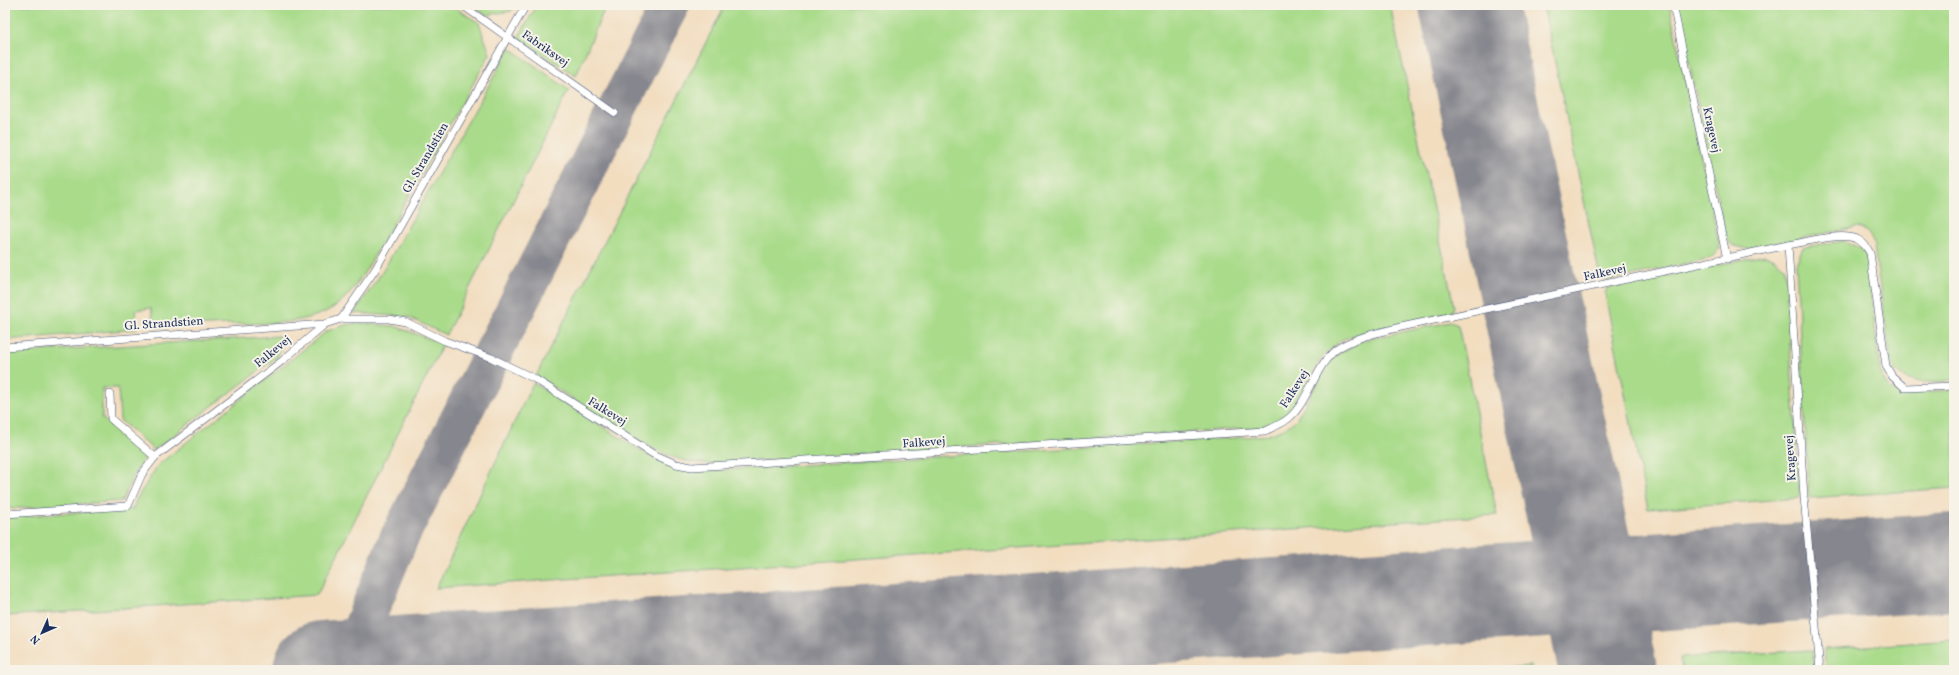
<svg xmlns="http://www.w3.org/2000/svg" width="1959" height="675" font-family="Vollkorn,serif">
<rect width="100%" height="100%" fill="#f7f3e8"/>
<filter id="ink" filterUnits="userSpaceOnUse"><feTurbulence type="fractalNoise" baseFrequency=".025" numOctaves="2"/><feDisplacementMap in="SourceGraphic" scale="8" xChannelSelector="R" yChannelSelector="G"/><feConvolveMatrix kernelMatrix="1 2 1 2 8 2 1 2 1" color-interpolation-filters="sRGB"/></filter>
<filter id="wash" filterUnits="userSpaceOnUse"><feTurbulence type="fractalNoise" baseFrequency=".012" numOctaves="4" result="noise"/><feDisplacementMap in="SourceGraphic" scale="16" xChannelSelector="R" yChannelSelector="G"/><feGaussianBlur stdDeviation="0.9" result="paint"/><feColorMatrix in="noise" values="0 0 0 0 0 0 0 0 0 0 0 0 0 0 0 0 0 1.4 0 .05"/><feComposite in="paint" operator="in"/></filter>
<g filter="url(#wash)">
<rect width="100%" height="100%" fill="#f2ddbf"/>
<g fill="#a9db8a" stroke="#628574">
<path d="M5 5H451L479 23 490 54 371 262C361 278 350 296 334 307 306 325 267 323 235 324 208 325 182 326 155 328L151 308 135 310 137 329 5 340Z"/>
<polygon points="471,5 516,5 511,11 486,15"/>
<polygon points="537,5 606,5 576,76 518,38"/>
<path d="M725 5H1390L1454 307 1451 313 1363 332 1341 340 1322 357 1291 410 1279 420 1266 427 709 464C685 462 674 459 652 448L536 376Z"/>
<polygon points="1543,5 1669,5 1720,248 1711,258 1606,281 1600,277"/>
<path d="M1677 5H1954V380C1930 382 1903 389 1891 362L1874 246C1871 236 1868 230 1857 227L1747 249 1732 245 1726 238Z"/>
<polygon points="510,48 569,90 446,335 408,317 354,313 383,271"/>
<polygon points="1844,241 1862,249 1867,258 1880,373 1888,388 1896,393 1954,390 1954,488 1809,498 1796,264 1803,247"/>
<polygon points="1765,255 1776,260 1785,268 1800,498 1648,509 1605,294 1607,288"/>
<polygon points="1450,322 1458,325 1497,515 436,588 533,383 648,455 673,467 693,472 1234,438 1269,435 1285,428 1296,420 1327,367 1337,355 1364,340"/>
<polygon points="360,323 394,326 443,344 317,595 5,616 5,517 133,509 136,500 158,465 327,331 345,325"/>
<polygon points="280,336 281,350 277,357 154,450 120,420 118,388 102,388 102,418 146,456 133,476 122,501 5,509 5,353"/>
<polygon points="1954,640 1954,670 1826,670 1824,649"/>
<polygon points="1812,650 1815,670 1682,670 1680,658"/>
<polygon points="1531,666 1532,670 1473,670"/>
</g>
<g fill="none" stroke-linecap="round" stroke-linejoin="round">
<g stroke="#86868e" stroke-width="39">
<polyline points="1460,5 1477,48"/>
<polyline points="345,670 399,538 670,5"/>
<polyline points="503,670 562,654"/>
</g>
<g stroke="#86868e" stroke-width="98">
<polyline points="1468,5 1608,670"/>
<polyline points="322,670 1954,562"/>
</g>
</g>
</g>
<g filter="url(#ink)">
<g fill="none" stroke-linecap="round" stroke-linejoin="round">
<defs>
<g id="lane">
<polyline points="462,5 615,113"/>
<polyline points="1673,5 1727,259"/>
<polyline points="1788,245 1804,497 1820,670"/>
<polyline points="341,319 375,270 526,5"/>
<polyline points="5,347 325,324"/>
<path d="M110 394 111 419 155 457 282 361 325 324 341 319H389L406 322 445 341 492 358 535 379 653 454 676 464 692 467 1265 431C1274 427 1282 424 1289 418 1311 399 1315 362 1340 347 1359 336 1381 332 1401 327L1788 245C1806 242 1840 232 1857 239 1863 242 1867 247 1870 253L1886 366 1892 376 1905 388 1954 386"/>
<polyline points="5,514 128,506 142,474 155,457"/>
</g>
</defs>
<use href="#lane" stroke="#3b496d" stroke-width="8"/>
<use href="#lane" stroke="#fff" stroke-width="7"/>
</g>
</g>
<g text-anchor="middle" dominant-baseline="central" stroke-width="4" stroke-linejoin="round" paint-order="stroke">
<g font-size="12" fill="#1b2f5e" stroke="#f7f3e8">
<text transform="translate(545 49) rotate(35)">Fabriksvej</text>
<text transform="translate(1711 130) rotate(78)">Kragevej</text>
<text transform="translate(426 158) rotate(-60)">Gl. Strandstien</text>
<text transform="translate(1605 273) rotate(-12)">Falkevej</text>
<text transform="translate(164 324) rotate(-4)">Gl. Strandstien</text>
<text transform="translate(273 352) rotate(-39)">Falkevej</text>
<text transform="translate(1295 389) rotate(-57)">Falkevej</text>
<text transform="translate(607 412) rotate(32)">Falkevej</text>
<text transform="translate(924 443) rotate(-4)">Falkevej</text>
<text transform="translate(1791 458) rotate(-94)">Kragevej</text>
</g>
</g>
<rect width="1959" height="675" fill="none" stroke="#f7f3e8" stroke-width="20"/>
<g transform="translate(42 633) rotate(225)" stroke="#f7f3e8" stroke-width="3" paint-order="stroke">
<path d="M0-3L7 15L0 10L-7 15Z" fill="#1b2f5e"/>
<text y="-6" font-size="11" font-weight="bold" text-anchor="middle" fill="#1b2f5e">N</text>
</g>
</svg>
